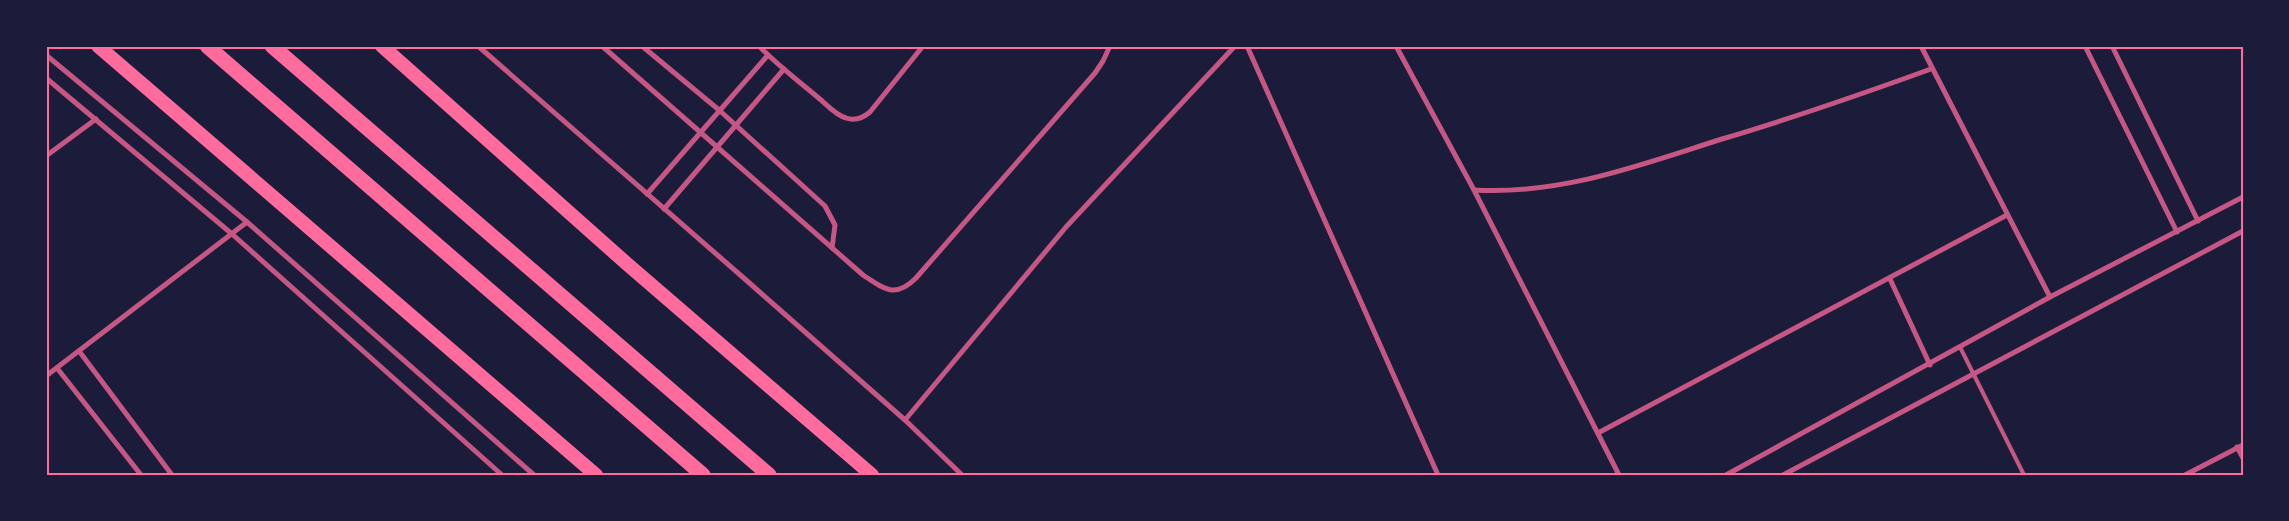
<svg xmlns="http://www.w3.org/2000/svg" width="2289" height="521" font-family="'DM Sans',sans-serif">
<rect width="100%" height="100%" fill="#1b1b3a"/>
<g fill="none" stroke-linecap="round" stroke-linejoin="round">
<polyline stroke="#c65784" stroke-width="4" points="1960,347 2024,475"/>
<g stroke="#c65784" stroke-width="5">
<polyline points="478,46 746,280 905,420 962,475"/>
<path d="M602 46 863 275C884 289 895 299 916 278L1095 73 1103 61 1110 46"/>
<polyline points="642,46 719,110 825,206 835,225 832,248"/>
<path d="M759 46C778 66 800 82 821 100 828 106 836 115 846 118 855 121 863 118 870 112L923 46"/>
<polyline points="1247,46 1438,475"/>
<polyline points="1396,46 1474,190 1619,475"/>
<polyline points="1921,46 2050,297"/>
<polyline points="2085,46 2177,232"/>
<polyline points="2112,46 2198,221"/>
<polyline points="46,55 247,222 534,475"/>
<polyline points="46,78 232,234 502,475"/>
<polyline points="46,156 96,119"/>
<path d="M1474 190C1562 195 1640 165 1722 139 1793 118 1862 94 1931 69"/>
<polyline points="647,194 768,55"/>
<polyline points="664,209 784,69"/>
<polyline points="1890,279 1930,365"/>
<polyline points="79,351 172,475"/>
<polyline points="57,368 141,475"/>
<polyline points="46,376 247,222"/>
<polyline points="905,420 1066,227 1235,46"/>
<polyline points="1598,433 2007,215"/>
<polyline points="2237,447 2243,458"/>
<polyline points="1726,475 2050,297 2243,197"/>
<polyline points="1783,475 2243,231"/>
<polyline points="2185,475 2243,445"/>
</g>
<g stroke="#ff6b9d" stroke-width="14">
<polyline points="98,46 596,475"/>
<polyline points="382,46 626,263 872,475"/>
</g>
<g stroke="#ff6b9d" stroke-width="15">
<polyline points="207,46 703,475"/>
<polyline points="272,46 769,475"/>
</g>
</g>
<rect width="2289" height="521" fill="none" stroke="#1b1b3a" stroke-width="95"/>
<rect x="48" y="48" width="2194" height="426" fill="none" stroke="#ff6b9d" stroke-width="2"/>
</svg>
